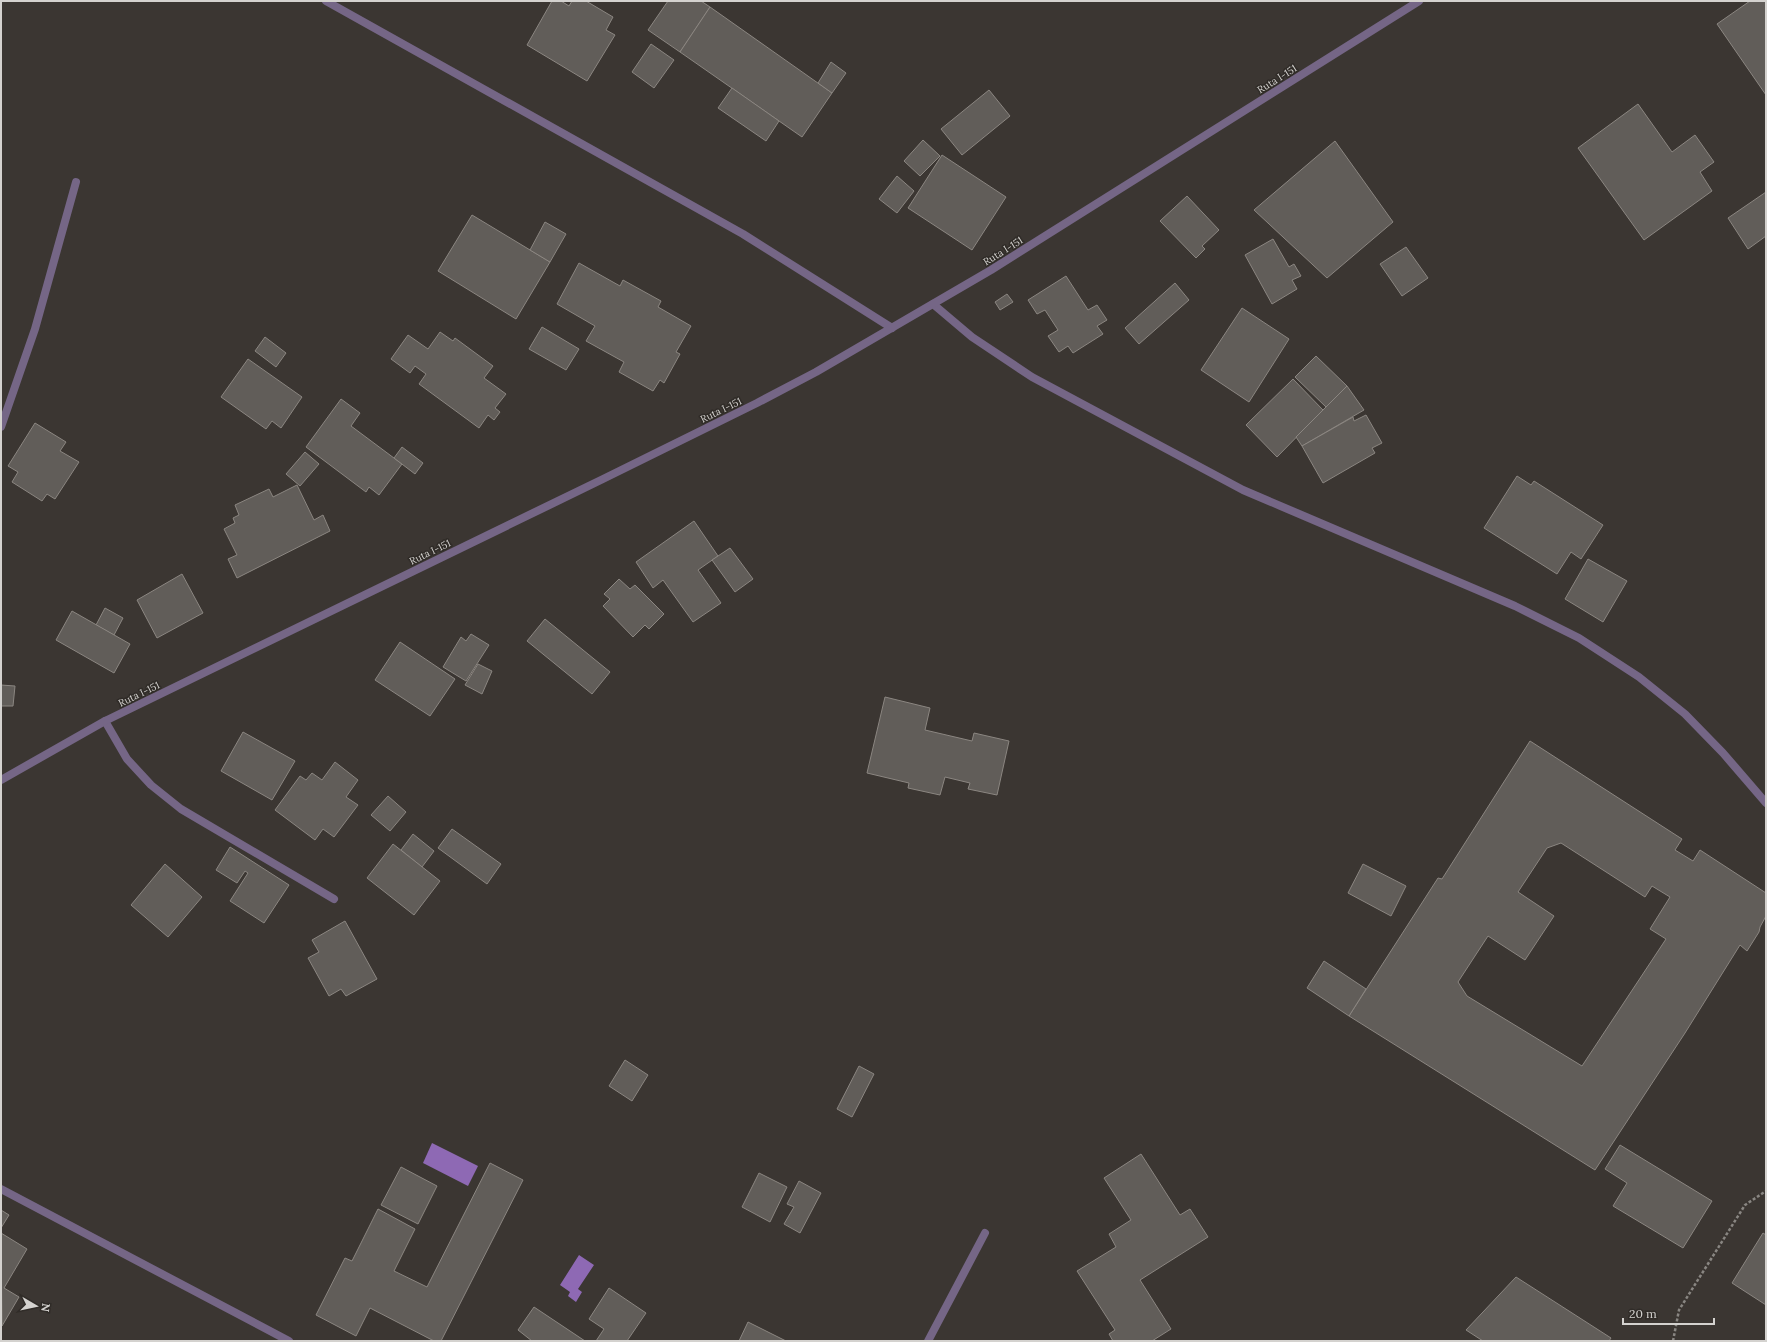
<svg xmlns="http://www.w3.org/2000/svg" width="1767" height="1342" font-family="Lora,serif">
<rect width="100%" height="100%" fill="#3b3632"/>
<g fill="#8e69b4">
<polygon points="432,1143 478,1166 468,1186 423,1163"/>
<polygon points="579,1255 594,1265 578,1289 582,1292 576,1302 568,1296 570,1292 560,1285"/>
</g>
<g fill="#615d59" stroke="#8b8681" fill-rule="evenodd">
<polygon points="552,1 561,1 569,6 572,1 586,1 613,17 606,30 615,35 587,81 527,45"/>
<polygon points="668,1 701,1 710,7 680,52 648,30"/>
<polygon points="1750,1 1766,1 1766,95 1717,24"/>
<polygon points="710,7 832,93 802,137 680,52"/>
<polygon points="651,44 674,60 654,88 632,72"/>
<polygon points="831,62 846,73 832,93 818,83"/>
<polygon points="732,88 779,121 766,141 718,108"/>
<polygon points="989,90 1010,116 962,155 941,129"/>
<polygon points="1638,104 1672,152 1695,135 1714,162 1700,172 1712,191 1644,240 1578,148"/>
<polygon points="923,140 940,156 920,176 904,161"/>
<polygon points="1335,141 1393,222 1327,278 1254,210"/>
<polygon points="942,155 1006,197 972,250 908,208"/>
<polygon points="897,176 914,191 897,213 879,199"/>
<polygon points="1766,192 1766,236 1748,249 1728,218"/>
<polygon points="1187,196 1219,230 1202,246 1205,249 1196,258 1160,221"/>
<polygon points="472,215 550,262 516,319 438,271"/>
<polygon points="545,222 566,234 550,262 530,250"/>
<polygon points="1273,239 1289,267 1294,264 1301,276 1292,280 1297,289 1272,304 1245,255"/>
<polygon points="1406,247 1428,278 1402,296 1380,264"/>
<polygon points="579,263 620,286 623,280 661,301 658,307 691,326 676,352 680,354 664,383 660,380 653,391 619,372 624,362 586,341 595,326 557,304"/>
<polygon points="1066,276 1088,310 1097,305 1107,320 1097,326 1103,334 1073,353 1068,346 1059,352 1048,336 1058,330 1045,310 1037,314 1028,300"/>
<polygon points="1175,283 1189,300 1139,344 1125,328"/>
<polygon points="1007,294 1013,302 1000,310 995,302"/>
<polygon points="1242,308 1289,339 1249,402 1201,370"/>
<polygon points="542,327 579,349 566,370 529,349"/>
<polygon points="440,332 453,341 455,338 493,366 484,378 506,394 495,408 500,412 494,420 488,415 479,428 419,384 426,374 415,366 410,373 391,359 408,335 428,349"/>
<polygon points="265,337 286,353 276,367 255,351"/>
<polygon points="1316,356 1347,386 1326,407 1295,377"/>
<polygon points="248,359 302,397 281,428 272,421 266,429 221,397"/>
<polygon points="1293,379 1323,410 1277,457 1246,425"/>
<polygon points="1347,386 1364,410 1302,446 1296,437"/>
<polygon points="341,399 360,413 351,426 402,464 379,495 369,487 366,492 306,447"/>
<polygon points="1366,415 1382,443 1372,448 1375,453 1323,483 1302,446 1353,417 1354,421"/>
<polygon points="35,423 66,442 60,451 79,462 55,499 47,494 42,501 12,482 18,472 8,466"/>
<polygon points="402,447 423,463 415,474 394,458"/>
<polygon points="305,452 319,464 300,486 286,474"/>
<polygon points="1517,476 1531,485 1534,481 1603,525 1581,559 1571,552 1557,574 1484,528"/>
<polygon points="297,485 314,520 323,515 330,531 237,578 228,559 237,555 224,529 235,523 233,518 239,515 235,505 269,489 273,497"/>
<polygon points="694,521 718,556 698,570 721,603 693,622 663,580 653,588 636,562"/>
<polygon points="730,548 753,579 735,592 712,560"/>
<polygon points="1588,559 1627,581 1603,622 1565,599"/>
<polygon points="182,574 203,613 157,638 137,600"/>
<polygon points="619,579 630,589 635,585 664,614 649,629 645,625 633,637 603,606 610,599 604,594"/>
<polygon points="105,608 123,618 114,635 96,625"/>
<polygon points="72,611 130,644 114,673 56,640"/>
<polygon points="545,619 610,672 592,694 527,641"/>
<polygon points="471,634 489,645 466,681 443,667 461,637 466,641"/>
<polygon points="400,642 455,679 430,716 375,680"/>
<polygon points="478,664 492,671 482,694 465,685"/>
<polygon points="1,685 15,686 13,706 1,706"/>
<polygon points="885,697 930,708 925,730 972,741 974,733 1009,741 997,795 968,789 970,783 945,777 940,795 908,788 909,783 867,773"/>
<polygon points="243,732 295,761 272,800 221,771"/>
<path d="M1530 741 1682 839 1675 850 1693 861 1700 850 1766 893V916L1760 927 1759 932 1747 951 1740 945 1685 1033 1595 1170 1349 1016 1438 878 1442 879ZM1561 843 1645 897 1652 886 1670 897 1650 929 1666 939 1582 1066 1467 996 1458 982 1488 936 1525 960 1554 916 1518 892 1547 848Z"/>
<polygon points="335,762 358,780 346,797 358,805 334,837 323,829 315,840 275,810 300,776 306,780 312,773 322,780"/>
<polygon points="388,796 406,812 390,831 371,815"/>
<polygon points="452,829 501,864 487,884 438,848"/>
<polygon points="413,834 434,851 422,867 401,850"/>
<polygon points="393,844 440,881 414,915 367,878"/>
<polygon points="230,847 289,885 264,923 230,901 248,873 245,871 237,883 216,870"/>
<polygon points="165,864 202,897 168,937 131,905"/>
<polygon points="1363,864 1406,886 1391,916 1348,893"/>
<polygon points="345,921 377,979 346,996 341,989 329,996 308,958 319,952 312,940"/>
<polygon points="1324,961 1366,989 1349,1016 1307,988"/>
<polygon points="625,1060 648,1075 632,1101 609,1086"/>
<polygon points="859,1066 874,1074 852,1117 837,1109"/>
<polygon points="1620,1145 1712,1201 1683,1248 1613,1206 1627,1183 1605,1169"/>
<polygon points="1141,1154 1180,1215 1190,1209 1208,1237 1140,1280 1171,1329 1152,1341 1113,1341 1109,1334 1115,1330 1077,1271 1116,1247 1109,1234 1131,1220 1104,1178"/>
<polygon points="490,1163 523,1180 441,1341 434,1341 370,1308 356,1336 316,1315 345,1258 352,1261 378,1209 415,1229 394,1271 427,1287"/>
<polygon points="401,1167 437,1186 418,1224 381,1205"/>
<polygon points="759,1173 787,1187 770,1222 742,1207"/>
<polygon points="799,1181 821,1193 800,1233 784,1224 794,1207 787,1204"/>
<polygon points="1,1210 9,1215 1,1228"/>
<polygon points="1,1233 27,1249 4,1288 19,1297 2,1326"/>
<polygon points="1763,1233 1766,1235 1766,1305 1732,1283"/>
<polygon points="1516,1277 1611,1338 1609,1341 1483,1341 1466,1330"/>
<polygon points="609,1288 646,1313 627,1341 596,1341 604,1329 589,1319"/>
<polygon points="534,1307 585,1341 532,1341 518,1330"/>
<polygon points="748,1322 786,1341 739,1341"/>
</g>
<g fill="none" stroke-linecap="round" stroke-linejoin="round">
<polyline stroke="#898682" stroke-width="2.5" stroke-dasharray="3 2" stroke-linecap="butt" points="1673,1341 1679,1310 1745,1205 1766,1191"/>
<polyline stroke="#756686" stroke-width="8" points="105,721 127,759 151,785 181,809 334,899"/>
<g stroke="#756686" stroke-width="8">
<polyline points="326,1 743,234 892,328"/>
<polyline points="1,427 35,329 76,182"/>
<polyline points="1,1189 289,1341"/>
<polyline points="928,1341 985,1233"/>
</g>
<g stroke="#756686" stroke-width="8">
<polyline points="933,304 972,337 1032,377 1243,490 1515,606 1579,638 1639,677 1685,714 1723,753 1766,803"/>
<polyline points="1,780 105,721 603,479 757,403 816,372 991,270 1419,1"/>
</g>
</g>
<g text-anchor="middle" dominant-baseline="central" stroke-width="3" stroke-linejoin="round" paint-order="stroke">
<g font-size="10" fill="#d4d2cf" stroke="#302c28">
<text transform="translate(1277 79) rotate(-32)">Ruta I-151</text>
<text transform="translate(1003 251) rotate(-32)">Ruta I-151</text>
<text transform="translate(721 410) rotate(-26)">Ruta I-151</text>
<text transform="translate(430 552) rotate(-26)">Ruta I-151</text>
<text transform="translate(139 694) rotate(-26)">Ruta I-151</text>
</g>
</g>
<rect width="1767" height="1342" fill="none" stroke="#d4d2cf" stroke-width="4"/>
<g transform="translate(36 1306) rotate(99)" stroke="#302c28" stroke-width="3" paint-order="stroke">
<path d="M0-3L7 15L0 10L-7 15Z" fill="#d4d2cf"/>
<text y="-6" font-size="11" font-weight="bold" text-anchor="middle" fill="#d4d2cf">N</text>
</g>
<path d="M1623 1318v6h91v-6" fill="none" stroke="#d4d2cf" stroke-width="2"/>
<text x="1629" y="1318" font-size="12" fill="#d4d2cf" stroke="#302c28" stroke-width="3" paint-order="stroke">20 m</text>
</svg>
